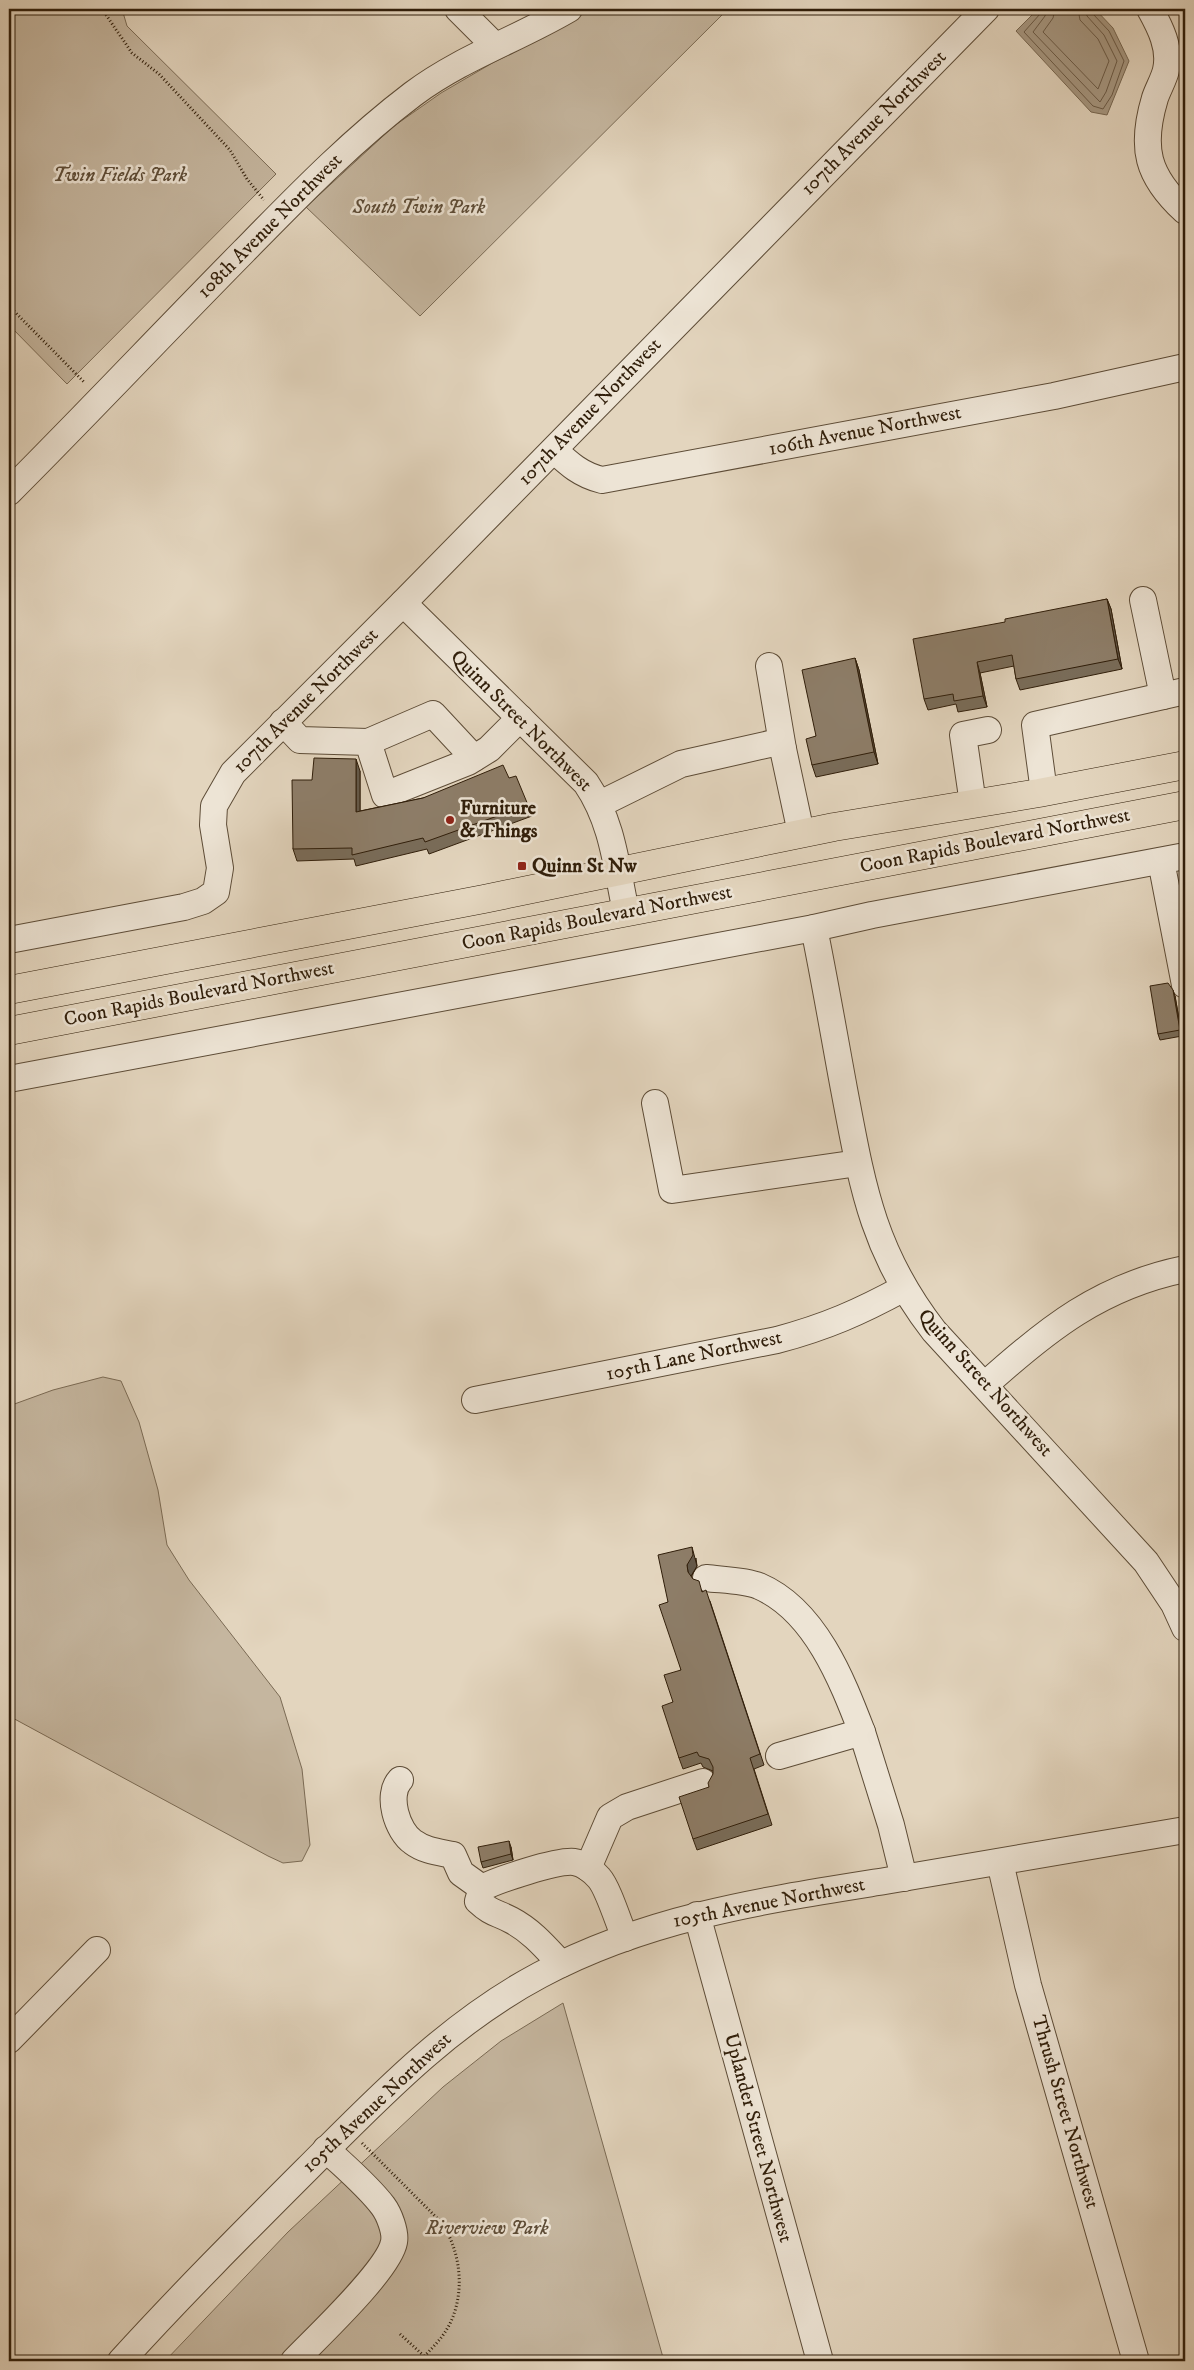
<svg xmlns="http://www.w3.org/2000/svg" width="1194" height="2370" font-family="'IM FELL DW Pica',serif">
<rect width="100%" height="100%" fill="#e3d5be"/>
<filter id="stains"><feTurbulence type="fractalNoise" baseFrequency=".004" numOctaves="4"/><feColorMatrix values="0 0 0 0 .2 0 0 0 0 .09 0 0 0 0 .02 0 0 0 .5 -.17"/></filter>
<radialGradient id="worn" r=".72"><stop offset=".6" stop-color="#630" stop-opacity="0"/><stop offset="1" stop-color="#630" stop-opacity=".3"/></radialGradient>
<g fill="#c5b69f" stroke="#7a6a54">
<polygon points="9,9 122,9 127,26 276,174 67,384 9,325"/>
<polygon points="591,9 728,9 420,316 306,207 394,126 441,93 494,62 545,37"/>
<polygon points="103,1377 121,1381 139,1422 158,1490 167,1545 189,1580 280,1697 302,1769 310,1845 302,1861 283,1863 268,1856 9,1716 9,1406 53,1390"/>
<polygon points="563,2003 664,2361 165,2361 288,2232 443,2087 501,2041"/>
</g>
<polygon fill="#a69781" stroke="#776751" points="1038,9 1095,9 1113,28 1129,61 1107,115 1091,112 1016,31"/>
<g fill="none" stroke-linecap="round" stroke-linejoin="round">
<g stroke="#6b5a46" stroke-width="1">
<polyline points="1041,9 1040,14 1024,32 1093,106 1103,109 1112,95 1124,61 1109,31 1093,14 1092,9"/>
<polyline points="1047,9 1045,16 1033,32 1100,102 1106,92 1117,61 1104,35 1087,16 1085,9"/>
<polyline points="1055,9 1053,18 1043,32 1098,89 1109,61 1098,39 1080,20 1078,9"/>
</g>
<defs>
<g id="minor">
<polyline points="458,9 495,46"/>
<path d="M1150 9C1160 27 1171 48 1166 70 1164 79 1158 89 1155 98 1140 148 1147 176 1185 211"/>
<path d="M554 450C569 464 581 475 602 480L1054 396 1185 367"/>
<path d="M9 492C88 413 165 331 244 251 298 196 351 141 413 94 461 58 518 39 569 9"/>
<polyline points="1143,600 1163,696"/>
<path d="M403 603 586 783C613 823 616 865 626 912"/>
<polyline points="769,666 783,749"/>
<polyline points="283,722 300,740 368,742 385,795 468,762 489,749 520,718"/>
<polyline points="368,742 433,714 474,758"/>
<polyline points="1044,792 1035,725 1185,691"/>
<polyline points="600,804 681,764 774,743 783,749 801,833"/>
<polyline points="973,804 963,735 988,730"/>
<polyline points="1161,861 1185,985"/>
<path d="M814 928C825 982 834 1035 844 1089 862 1184 872 1251 934 1331L1146 1562 1174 1604 1185 1628"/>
<polyline points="9,940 184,907 203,901 216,892 220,868 213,825 214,806 233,773 403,603 986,9"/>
<polyline points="9,1079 814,928 872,915 1185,856"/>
<polyline points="655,1103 672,1190 858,1163"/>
<path d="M985 1385C1047 1329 1101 1286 1185 1269"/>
<path d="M475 1400 777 1340C826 1327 860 1312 904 1288"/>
<path d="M706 1578C722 1580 744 1580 759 1586 815 1610 842 1680 862 1732"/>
<polyline points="779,1756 862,1732 891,1825 904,1878"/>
<path d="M400 1780C386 1795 397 1831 413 1842 425 1851 439 1852 453 1855L461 1873 482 1888"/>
<polyline points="1000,1862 1028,1985 1136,2361"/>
<polyline points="588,1868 610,1817 627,1807 703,1782"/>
<polyline points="697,1915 820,2361"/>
<path d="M561 1964C546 1948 532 1931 511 1920 496 1912 492 1914 478 1901L482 1888C497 1880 557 1860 574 1862 583 1863 593 1871 599 1878 608 1888 619 1924 625 1938"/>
<polyline points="9,2040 97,1950"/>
<path d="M121 2361C181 2295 244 2232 307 2169 379 2097 448 2024 540 1975 648 1917 766 1900 885 1881 985 1864 1085 1847 1185 1830"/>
<path d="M294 2361C316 2338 389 2270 394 2242 396 2232 389 2214 383 2206 367 2185 345 2167 326 2149"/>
</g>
<g id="major">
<polyline points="9,990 484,899 834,827 1039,793 1185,765"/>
<polyline points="9,1031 1185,805"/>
</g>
</defs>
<use href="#minor" stroke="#5d4c37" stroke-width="28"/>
<use href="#major" stroke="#301e0a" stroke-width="29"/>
<g stroke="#301e0a" stroke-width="3" stroke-dasharray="1 2.5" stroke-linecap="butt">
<polyline points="102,9 132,53 159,74 230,150 247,179 264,200"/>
<polyline points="1184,9 1185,10"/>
<polyline points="9,306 85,383"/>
<path d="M362 2143 441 2222C462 2252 466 2297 447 2329 440 2341 429 2351 420 2361"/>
<polyline points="400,2334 424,2356"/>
</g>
<use href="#minor" stroke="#ede4d5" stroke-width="26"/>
<use href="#major" stroke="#e3d5be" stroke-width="28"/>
</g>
<g fill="#796c59" stroke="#301e0a">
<polygon points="1107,599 1111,609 1122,669 1020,690 1016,679 1014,666 980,673 987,707 958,712 956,704 928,710 924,699 1005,622"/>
<polygon points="855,658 859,670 878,764 816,777 812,765 816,736"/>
<polygon points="360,771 360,811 423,798 509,778 528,805 532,816 429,854 427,849 356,866 354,859 297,861 293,849 312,780"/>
<polygon points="1175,996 1182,1036 1160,1040 1158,1034"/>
<polygon points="696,1558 697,1566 691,1577 710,1601 764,1765 754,1769 772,1825 697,1850 693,1839 713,1774 713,1771 703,1767 701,1763 683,1769 679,1758 673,1702 681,1670 668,1602"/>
<polygon points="511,1847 513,1860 483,1868 481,1862"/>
</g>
<g fill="#635849" stroke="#301e0a">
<polygon points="1107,599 1111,609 1122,669 1118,659"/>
<polygon points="855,658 859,670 878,764 874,752"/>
<polygon points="977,662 980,673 987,707 983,696"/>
<polygon points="356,759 360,771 360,823 356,812"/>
<polygon points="1173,990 1175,996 1182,1036 1180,1030"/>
<polygon points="692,1547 697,1566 691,1576 692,1584 688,1572 687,1565"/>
<polygon points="509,1841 511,1847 513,1860 511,1854"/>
</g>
<g fill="#8d7d68" stroke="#301e0a">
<polygon points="1107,599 1118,659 1016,679 1012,655 977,662 983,696 954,701 953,694 924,699 913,639 1005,622 1005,619"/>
<polygon points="855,658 874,752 812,765 806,739 816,736 802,670"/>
<polygon points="314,758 356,759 356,812 423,798 503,765 509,778 516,776 528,805 425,842 423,838 352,855 352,848 293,849 292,780 312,780"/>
<polygon points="1168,983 1173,990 1180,1030 1158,1034 1150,986"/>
<polygon points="692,1547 693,1555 687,1565 688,1572 693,1579 699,1581 702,1592 706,1590 760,1754 750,1758 768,1814 693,1839 679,1797 709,1787 708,1783 713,1774 713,1767 709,1759 699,1756 697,1752 679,1758 662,1706 673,1702 664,1675 681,1670 659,1605 668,1602 658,1555"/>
<polygon points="509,1841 511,1854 481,1862 478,1847"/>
</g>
<g fill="#8f2418" stroke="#ede4d5" stroke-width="2">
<circle cx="450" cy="820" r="5"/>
<rect x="517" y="861" width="10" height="10" rx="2.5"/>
</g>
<g text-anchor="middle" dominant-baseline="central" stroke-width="5" stroke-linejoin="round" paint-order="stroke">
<g font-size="20" fill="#301e0a" stroke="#ede4d5">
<text transform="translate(874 123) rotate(-45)">107th Avenue Northwest</text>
<text transform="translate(270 226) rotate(-45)">108th Avenue Northwest</text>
<text transform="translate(590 412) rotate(-46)">107th Avenue Northwest</text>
<text transform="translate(865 431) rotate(-11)">106th Avenue Northwest</text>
<text transform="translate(306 701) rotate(-45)">107th Avenue Northwest</text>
<text transform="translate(521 721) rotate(45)">Quinn Street Northwest</text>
<text transform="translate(995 841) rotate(-11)">Coon Rapids Boulevard Northwest</text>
<text transform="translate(597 918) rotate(-11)">Coon Rapids Boulevard Northwest</text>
<text transform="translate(199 994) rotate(-11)">Coon Rapids Boulevard Northwest</text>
<text transform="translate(694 1356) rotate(-12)">105th Lane Northwest</text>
<text transform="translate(985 1383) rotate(48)">Quinn Street Northwest</text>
<text transform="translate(769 1903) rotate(-11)">105th Avenue Northwest</text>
<text transform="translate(377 2103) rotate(-43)">105th Avenue Northwest</text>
<text transform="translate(1065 2112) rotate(74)">Thrush Street Northwest</text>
<text transform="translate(758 2138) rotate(75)">Uplander Street Northwest</text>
</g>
<g font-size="20" font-style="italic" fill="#5d4c37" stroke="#ede4d5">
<text x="120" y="175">Twin Fields Park</text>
<text x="419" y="207">South Twin Park</text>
<text x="487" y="2228">Riverview Park</text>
</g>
<g font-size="20" font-weight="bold" fill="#301e0a" stroke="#ede4d5" text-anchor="start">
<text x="460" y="808">Furniture<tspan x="460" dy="23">&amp; Things</tspan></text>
<text x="532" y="866">Quinn St Nw</text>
</g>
</g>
<rect width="1194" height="2370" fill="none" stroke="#e3d5be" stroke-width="30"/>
<rect x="10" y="10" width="1174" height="2350" fill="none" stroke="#301e0a" stroke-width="2.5"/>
<rect x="15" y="15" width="1164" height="2340" fill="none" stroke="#301e0a"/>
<rect width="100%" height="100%" filter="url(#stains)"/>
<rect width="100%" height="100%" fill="url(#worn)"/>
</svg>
